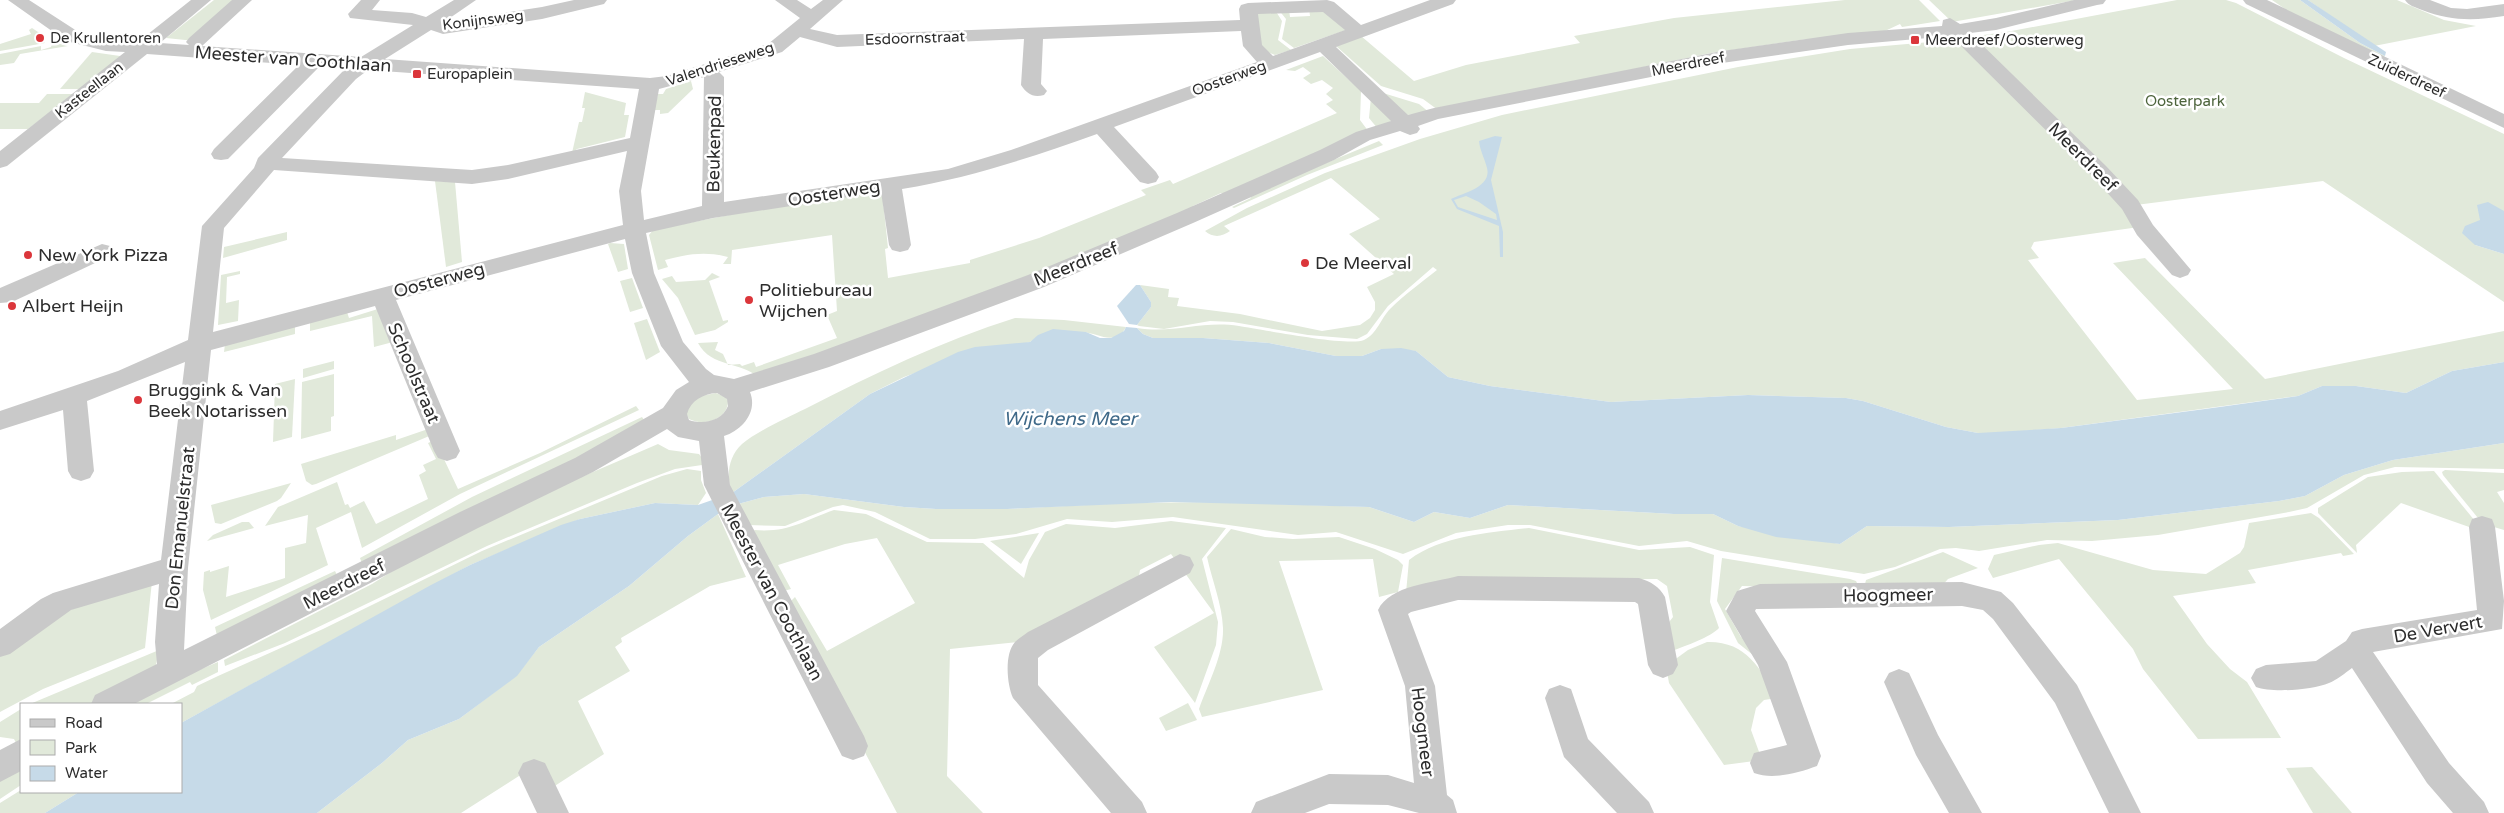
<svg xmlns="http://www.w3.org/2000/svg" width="2504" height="813" font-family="'Varela Round',sans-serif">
<rect width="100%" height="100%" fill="#fff"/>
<g fill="#e1e9da">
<polygon points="214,0 240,0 195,41 166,38"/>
<polygon points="1845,0 1919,0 1940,21 1902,27 1900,24 1885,31 1800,40 1711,53 1438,110 1423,99 1381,86 1336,46 1361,36 1414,81 1466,65 1580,43 1574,36 1674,18"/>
<polygon points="1929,0 2077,0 1952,22"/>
<path d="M2177 0H2226L2236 3 2344 58 2504 134V212L2480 221 2475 245 2504 254V302L2323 181 2128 206 2139 227 2034 242 2031 248 2039 258 2028 260 2137 400 2233 389 2113 263 2145 258 2265 379 2504 331V362L2452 371 2406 393 2356 386H2322L2298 396 2061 428 1998 433H1978L1946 427 1863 401 1846 398 1748 395 1611 402 1490 386 1448 377 1416 351 1381 349 1362 356H1336L1269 343 1203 338H1153L1143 334 1137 328C1175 334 1202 320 1239 326 1260 329 1349 347 1364 340 1377 334 1381 318 1390 309 1405 294 1422 282 1437 270L1433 267 1388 306 1367 334 1357 339 1308 335 1233 322 1210 321 1164 329 1139 326 1137 325 1151 307V302L1140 285 1169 289 1168 297 1179 298 1177 306 1240 314 1322 331 1360 325 1370 318 1375 310V302L1367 287 1394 274 1349 234 1380 219 1331 178 1224 226 1230 231C1222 237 1213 238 1205 231L1247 208 1325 173 1420 139 1502 115 1738 67 1850 49 1930 42 2006 32Z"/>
<polygon points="2272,0 2300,0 2360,43 2385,56 2380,60 2291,13"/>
<polygon points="2308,0 2397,0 2444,20 2476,26 2374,46"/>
<polygon points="1309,8 1323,8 1349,29 1294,48 1282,39 1286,19 1278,9 1289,10 1290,17 1310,16"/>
<polygon points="1275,10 1282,21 1278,40 1291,50 1275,55 1262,50 1253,11"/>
<polygon points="32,28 44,36 42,41 45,43 0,51 0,44 31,34 29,30"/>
<polygon points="56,43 68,46 20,54 14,63 0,65 0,54 41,46 41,50 51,47 52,44"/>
<polygon points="92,52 127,57 81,89 60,89"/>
<path d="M1323 56 1361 91 1360 120 1369 132 1224 195 1221 193 1193 206 1195 208 1070 261 757 377C744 362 711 368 698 343L718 342 715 350 723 354 728 365 740 364 742 366 754 362 756 367 837 338 827 315 837 311 832 235 732 250 731 264H723L728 257C706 251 687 254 665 260L668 267 658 270 649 235 653 230 734 214 882 191 888 248 885 249 888 278 970 263V260L1039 238 1146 195 1141 190 1170 180 1173 184 1337 113 1326 104 1333 100 1326 94 1333 88 1322 80 1311 84 1303 78 1311 73 1303 67 1295 71 1286 70Z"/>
<polygon points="691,81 693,89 668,113 660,114 660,110 654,110 658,94 663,94 666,89"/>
<polygon points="585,92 626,103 624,115 629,115 625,137 577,149 572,153 579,122 582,122 585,108 582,108"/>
<polygon points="1383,93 1419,104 1430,113 1407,115"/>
<polygon points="47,94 74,94 28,129 0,129 0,103 39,103"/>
<polygon points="1371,97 1389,113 1391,121 1378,129 1369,118"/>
<polygon points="1379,141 1383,145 1307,175 1234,208 1232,207 1251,198 1249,195"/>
<polygon points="435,181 455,182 462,262 446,267"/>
<polygon points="287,232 287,240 223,258 224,247"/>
<polygon points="610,243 624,244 628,269 618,272 608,244"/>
<polygon points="240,271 240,274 227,277 226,303 239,300 238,321 218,325 221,275"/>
<polygon points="712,273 720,277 709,281 723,321 728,320 728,322 715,330 695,335 678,298 662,279 672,276 676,282 705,280"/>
<polygon points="632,278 643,308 630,312 620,281"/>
<polygon points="381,308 393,342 374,347 372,316 310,331 310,322 347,312 349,318"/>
<path d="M1015 318 1064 320 1126 327C1116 347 1098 333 1083 332 1066 332 1042 331 1030 342L926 369 904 377 870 394 732 493C726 476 728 457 742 444 756 432 788 417 805 409 873 374 942 341 1015 318Z"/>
<polygon points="647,319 660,352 646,360 634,323"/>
<polygon points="295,326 295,334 224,352 225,344"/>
<polygon points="334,361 334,369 303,378 303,369"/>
<polygon points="334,374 334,416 331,417 331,431 301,439 302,382"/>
<polygon points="295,379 292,437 273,442 275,384"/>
<path d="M716 393 726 397 728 401C728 419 704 427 689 419L687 415V406L696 397Z"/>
<polygon points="636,406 639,410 460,494 362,548 351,512 316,528 328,565 211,620 203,590 204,572 210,570 210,572 229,566 226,597 285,578 285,548 306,543 308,515 265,526 278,507 283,505 337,482 345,505 348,504 350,508 364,501 376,524 428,499 419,475 426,471 423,465 436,459 428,443 435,440 458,489 540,453"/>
<polygon points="642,417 647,424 362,564 360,558 472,497"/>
<polygon points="431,428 434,434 316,484 312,485 306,481 301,464 396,435 396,440"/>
<polygon points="2504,443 2504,469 2395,467 2364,475 2307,508 2289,512 2158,535 2092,541 2047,540 1979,551 1956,548 1940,549 1895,567 1864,574 1721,551 1687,541 1639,546 1530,525 1508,525 1456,533 1403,554 1336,532 1298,535 1173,517 1112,522 1067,519 1016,534 975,539 930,539 875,512 843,505 833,507 785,526 748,525 738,504 764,497 804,494 904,507 936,509 1007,509 1127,503 1215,502 1369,507 1414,522 1434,512 1470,518 1508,505 1674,514 1713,514 1738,526 1840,544 1867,526 1949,527 2118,520 2279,501 2305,496 2344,475 2393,460"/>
<polygon points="658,444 669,450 699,454 702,458 702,465 675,469 637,483 487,546 285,643 225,666 224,660 372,584 424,551 572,481"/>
<polygon points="687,469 701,471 701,480 706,493 698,505 655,503 580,519 470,565 181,723 181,704 171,704 194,692 197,686 218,676 323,629 482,551 662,476"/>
<polygon points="2445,470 2504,473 2504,490 2497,492 2504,503 2504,530 2477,522 2478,518 2443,475 2442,472"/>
<polygon points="2434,471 2475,521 2472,528 2401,503 2356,545 2357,553 2318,513 2318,508 2368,477 2402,472"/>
<polygon points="291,483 281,498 277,501 221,524 215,523 211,505"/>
<path d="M834 510 866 514 927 542 983 543 1024 578 1029 560 1045 532 1066 524 1115 528 1171 521 1226 528 1202 559 1218 622 1216 645 1195 703 1154 647 1214 613 1171 554 1140 570 1138 582 1018 642 950 649 947 776 983 813H897L787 605 795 597 827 651 915 603 877 538 845 544 778 565 791 589 780 592 754 530C788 533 803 521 834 510Z"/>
<polygon points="2311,513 2319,518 2354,554 2343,556 2341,553 2248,570 2256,583 2173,596 2207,644 2230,669 2247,682 2281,738 2198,739 2143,669 2133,649 2059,559 1993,578 1988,569 1994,555 2039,545 2058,543 2153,570 2206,574 2240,553 2244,547 2249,523"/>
<polygon points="718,514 746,577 710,586 621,638 622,642 615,647 630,671 578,701 604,754 547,791 533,767 461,813 317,813 382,763 408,740 459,719 516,676 539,647 629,586 688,536"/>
<polygon points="242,522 249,522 254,528 207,541 213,535"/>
<path d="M1529 528 1639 550 1690 547 1714 555 1710 602 1719 628C1711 637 1685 646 1672 651L1666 626 1673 617 1667 586 1657 579 1519 580 1406 593 1409 560C1443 535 1489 533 1529 528Z"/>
<path d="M1231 529 1265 537 1293 539 1339 537 1375 549 1398 560 1403 565 1398 592 1379 597 1373 559 1279 561 1323 690 1202 717 1199 709C1208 684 1224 654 1223 628 1222 604 1212 580 1207 557Z"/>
<polygon points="1039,533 1021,564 990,541"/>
<polygon points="1943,552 1978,568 1948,579 1939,589 1865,584 1866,580"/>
<polygon points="1722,558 1850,579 1856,581 1860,589 1742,586 1725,609 1741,637 1753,642 1753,655 1738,643 1717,601"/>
<polygon points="335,571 339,579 218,640 215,627"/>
<polygon points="152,581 145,648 43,689 0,712 0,653 47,618"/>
<path d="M1707 642C1746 641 1760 668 1777 698L1764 700 1756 708 1751 730 1762 760 1724 765 1669 683 1666 666 1688 650Z"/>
<polygon points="159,650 156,665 91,704 30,704"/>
<polygon points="218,662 218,672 192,685 190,682 146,704 124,704 161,686"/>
<polygon points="1188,703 1197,720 1166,731 1159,718"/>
<polygon points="21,709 21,745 18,747 14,739 0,737 0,722"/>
<polygon points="21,764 21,785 0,799 0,778"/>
<polygon points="2312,767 2352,813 2313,813 2286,768"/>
<polygon points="21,790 21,792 79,792 45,813 0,813 0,803"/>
</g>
<g fill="#c6dae8" fill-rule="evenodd">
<polygon points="2300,0 2308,0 2386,52 2385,56 2360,43"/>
<path d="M1495 136 1502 137 1491 180 1503 232V257H1500L1499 226 1457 209 1451 199C1463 193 1492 187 1487 168 1485 159 1480 151 1479 141ZM1466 196 1479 202 1496 214 1497 220 1458 207 1454 200Z"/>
<polygon points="2488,202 2504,211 2504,254 2475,245 2462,233 2465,226 2480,220 2477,205"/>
<polygon points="1136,285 1140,285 1151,302 1151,307 1137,325 1129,324 1117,306"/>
<polygon points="1126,327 1137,328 1143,334 1153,338 1203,338 1269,343 1336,356 1362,356 1381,349 1401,348 1416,351 1448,377 1490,386 1611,402 1748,395 1846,398 1863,401 1946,427 1978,433 2061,428 2205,409 2298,396 2322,386 2356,386 2406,393 2452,371 2504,362 2504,443 2393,460 2344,475 2305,496 2279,501 2118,520 1949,527 1867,526 1840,544 1776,537 1738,526 1713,514 1674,514 1508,505 1470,518 1434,512 1414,522 1369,507 1171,502 1007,509 936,509 904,507 804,494 764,497 738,504 718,514 688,536 629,586 539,647 517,676 459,719 408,740 382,763 317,813 45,813 79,792 181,792 181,723 431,585 470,565 561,525 580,519 655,503 698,505 732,493 870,394 958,352 975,347 1030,342 1038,335 1053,329 1086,332 1100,338 1111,338 1124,331"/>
</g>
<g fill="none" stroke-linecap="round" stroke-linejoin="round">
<g fill="#c9c9c9" fill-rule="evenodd">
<path d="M8 0H29L80 33 106 39 138 42 191 0H211L160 43 189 45 186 42 189 38 232 0H252L202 46 361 57 413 25 350 18 348 14 361 0H380L372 10 412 13 426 17 454 0H476L444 22 542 7 574 0H607L604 4 542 19 443 34 431 30 385 59 650 78 667 76 768 44 800 18 775 0H797L811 9 823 0H843L810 29 837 35 1240 20 1239 9 1241 5 1248 3 1327 0 1334 2 1361 25 1430 0H1456L1453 4 1336 47 1408 115 1434 108 1722 51 1848 33 1942 26 1943 20 1950 18 1960 24 1996 18 2074 0H2106L2103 4 2097 5 1996 30 1970 33 2106 166 2138 200 2153 225 2191 270 2188 275 2180 278 2172 275 2137 235 2122 209 2092 176 1951 36 1848 45 1722 63 1438 119 1418 126 1420 129 1417 133 1410 135 1400 131 1370 140 1334 160 1193 223 1044 287 829 367 750 392C758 412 742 430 724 436L730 485 864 736 868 746 864 756 853 760 842 756 704 485 699 441 678 437 667 429 593 472 478 528 134 704H91L95 695 157 664 155 642 159 584 71 610 10 654 0 657V629L41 599 53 593 161 560 185 362 87 401 94 471 90 478 81 481 72 478 68 471 63 410 0 430V411L118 371 188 340 202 226 254 168 258 158 346 68 320 66 228 159 221 160 214 159 211 154 214 149 299 65 147 54 7 166 0 168V151L125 52 106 51 66 41ZM1323 12 1345 30 1273 56 1262 45 1258 14ZM1241 31 1243 46 1257 62 1011 150 948 169 724 202V77L719 72 782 52 800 37 837 47 1024 39 1021 85C1027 94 1033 98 1044 95L1047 91 1041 84 1043 39ZM1320 52 1391 121 1356 132 1320 150 1177 213 1028 275 814 354 734 379 714 375 706 369 683 342 654 273 646 233 713 218 881 192 889 245 892 250 900 252 908 250 911 245 902 189C970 178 1032 157 1097 134L1140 182 1148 184 1156 182 1159 177 1156 172 1114 127ZM368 70 639 89 630 138 508 165 472 170 282 158 356 79ZM704 77 702 206 644 220 641 191 659 89ZM627 151 619 191 623 225 213 332 224 228 274 170 472 184 508 179ZM625 239 632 273 661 346 689 382 676 390 663 408 575 458 460 512 184 650 188 568 211 350 375 306 434 451 438 458 447 461 456 458 460 451 396 300ZM717 393 727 399 728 406C722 421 703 425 689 420L687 414C691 400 703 394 717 393Z"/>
<polygon points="2243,0 2267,0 2504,114 2504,128 2246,4"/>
<path d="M2405 0H2430L2451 8 2467 9 2504 4V16C2474 21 2450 21 2422 10 2415 7 2409 6 2405 0Z"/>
<polygon points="102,244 110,246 113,251 110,256 12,302 0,303 0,288"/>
<path d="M2482 516 2492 519 2495 527 2504 601 2502 629 2373 652 2449 763 2484 802 2489 813H2453L2427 783 2352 668C2345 673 2337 680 2329 683 2312 690 2272 693 2256 687L2251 678 2256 669 2266 665 2316 661 2346 641 2352 632 2362 629 2477 610 2469 527 2472 519Z"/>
<path d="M1180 554 1190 557 1194 565 1190 573 1048 650 1038 658V685L1142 802 1147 813H1111L1013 698C1007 685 1004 654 1015 642 1018 639 1024 635 1028 632Z"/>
<path d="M1458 576 1639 578C1651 582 1659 586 1665 597L1678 665 1673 674 1663 678 1653 674 1648 665 1638 604 1635 602 1458 600 1411 612 1408 614 1435 686 1447 795 1453 800 1457 813H1419L1388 805 1329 804 1305 813H1251L1256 802 1329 774 1388 775 1414 783 1405 686 1378 610C1390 585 1433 583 1458 576Z"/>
<path d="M1962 582 2001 592 2013 603 2077 685 2141 813H2109L2055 703 1993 619 1983 610 1962 606 1756 609 1755 611 1787 662 1821 756 1817 766C1798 773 1773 780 1754 773L1750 763 1754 753 1787 745 1758 665 1726 611 1737 591 1760 584Z"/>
<polygon points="1899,669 1909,673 1938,735 1982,813 1949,813 1916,755 1884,682 1889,673"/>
<polygon points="1560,685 1571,689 1588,739 1649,802 1654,813 1617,813 1564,757 1545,698 1549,689"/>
<polygon points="21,739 21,771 0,782 0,750"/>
<polygon points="534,759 545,763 569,813 537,813 518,773 523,763"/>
</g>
</g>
<g fill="#db363b" stroke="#fff" stroke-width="2">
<circle cx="40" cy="38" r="5"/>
<rect x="1910" y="35" width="10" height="10" rx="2.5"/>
<rect x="412" y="69" width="10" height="10" rx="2.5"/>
<circle cx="28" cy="255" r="5"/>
<circle cx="1305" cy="263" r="5"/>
<circle cx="749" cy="300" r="5"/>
<circle cx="12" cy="306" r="5"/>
<circle cx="138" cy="400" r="5"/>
</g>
<g text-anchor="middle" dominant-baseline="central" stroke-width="5" stroke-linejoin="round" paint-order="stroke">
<g font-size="15" fill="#2c2c2c" stroke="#fff">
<text transform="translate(483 20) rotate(-7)">Konijnsweg</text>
<text transform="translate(915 38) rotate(-2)">Esdoornstraat</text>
<text transform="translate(720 64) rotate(-18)">Valendrieseweg</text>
<text transform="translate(1688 64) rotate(-11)">Meerdreef</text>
<text transform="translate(2407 76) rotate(25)">Zuiderdreef</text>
<text transform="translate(1229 78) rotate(-20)">Oosterweg</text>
<text transform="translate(89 90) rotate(-38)">Kasteellaan</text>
</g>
<g font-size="15" fill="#2c2c2c" stroke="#fff" text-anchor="start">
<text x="50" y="38">De Krullentoren</text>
<text x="1925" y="40">Meerdreef/Oosterweg</text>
<text x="427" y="74">Europaplein</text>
</g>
<g font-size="15" fill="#4d643c" stroke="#fff">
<text x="2185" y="101">Oosterpark</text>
</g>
<g font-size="18" fill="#2c2c2c" stroke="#fff">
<text transform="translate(293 59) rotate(4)">Meester van Coothlaan</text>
<text transform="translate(714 144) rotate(-89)">Beukenpad</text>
<text transform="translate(2083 157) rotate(45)">Meerdreef</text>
<text transform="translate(834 193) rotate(-9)">Oosterweg</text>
<text transform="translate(1076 264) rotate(-22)">Meerdreef</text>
<text transform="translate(439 280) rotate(-15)">Oosterweg</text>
<text transform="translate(414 373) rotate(67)">Schoolstraat</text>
<text transform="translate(180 528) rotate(-84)">Don Emanuelstraat</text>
<text transform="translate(344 584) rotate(-27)">Meerdreef</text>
<text transform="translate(772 592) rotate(62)">Meester van Coothlaan</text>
<text transform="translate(1888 595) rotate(-1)">Hoogmeer</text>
<text transform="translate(2438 629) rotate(-10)">De Ververt</text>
<text transform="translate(1423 732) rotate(83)">Hoogmeer</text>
</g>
<g font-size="18" fill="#2c2c2c" stroke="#fff" text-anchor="start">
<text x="38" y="255">New York Pizza</text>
<text x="1315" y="263">De Meerval</text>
<text x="759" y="290">Politiebureau<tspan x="759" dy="21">Wijchen</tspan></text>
<text x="22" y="306">Albert Heijn</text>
<text x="148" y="390">Bruggink &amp; Van<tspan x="148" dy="21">Beek Notarissen</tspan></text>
</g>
<g font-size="19" font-style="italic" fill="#3f6988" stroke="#fff">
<text x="1070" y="419">Wijchens Meer</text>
</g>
</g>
<rect x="20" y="703" width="162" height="90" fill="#ffffff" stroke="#ababab"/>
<rect x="30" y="719" width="25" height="8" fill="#c9c9c9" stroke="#ababab"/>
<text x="65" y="728" font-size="15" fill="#2c2c2c">Road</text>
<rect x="30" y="740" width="25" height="15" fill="#e1e9da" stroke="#ababab"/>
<text x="65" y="753" font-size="15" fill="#2c2c2c">Park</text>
<rect x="30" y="766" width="25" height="15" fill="#c6dae8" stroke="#ababab"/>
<text x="65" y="778" font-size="15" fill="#2c2c2c">Water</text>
</svg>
